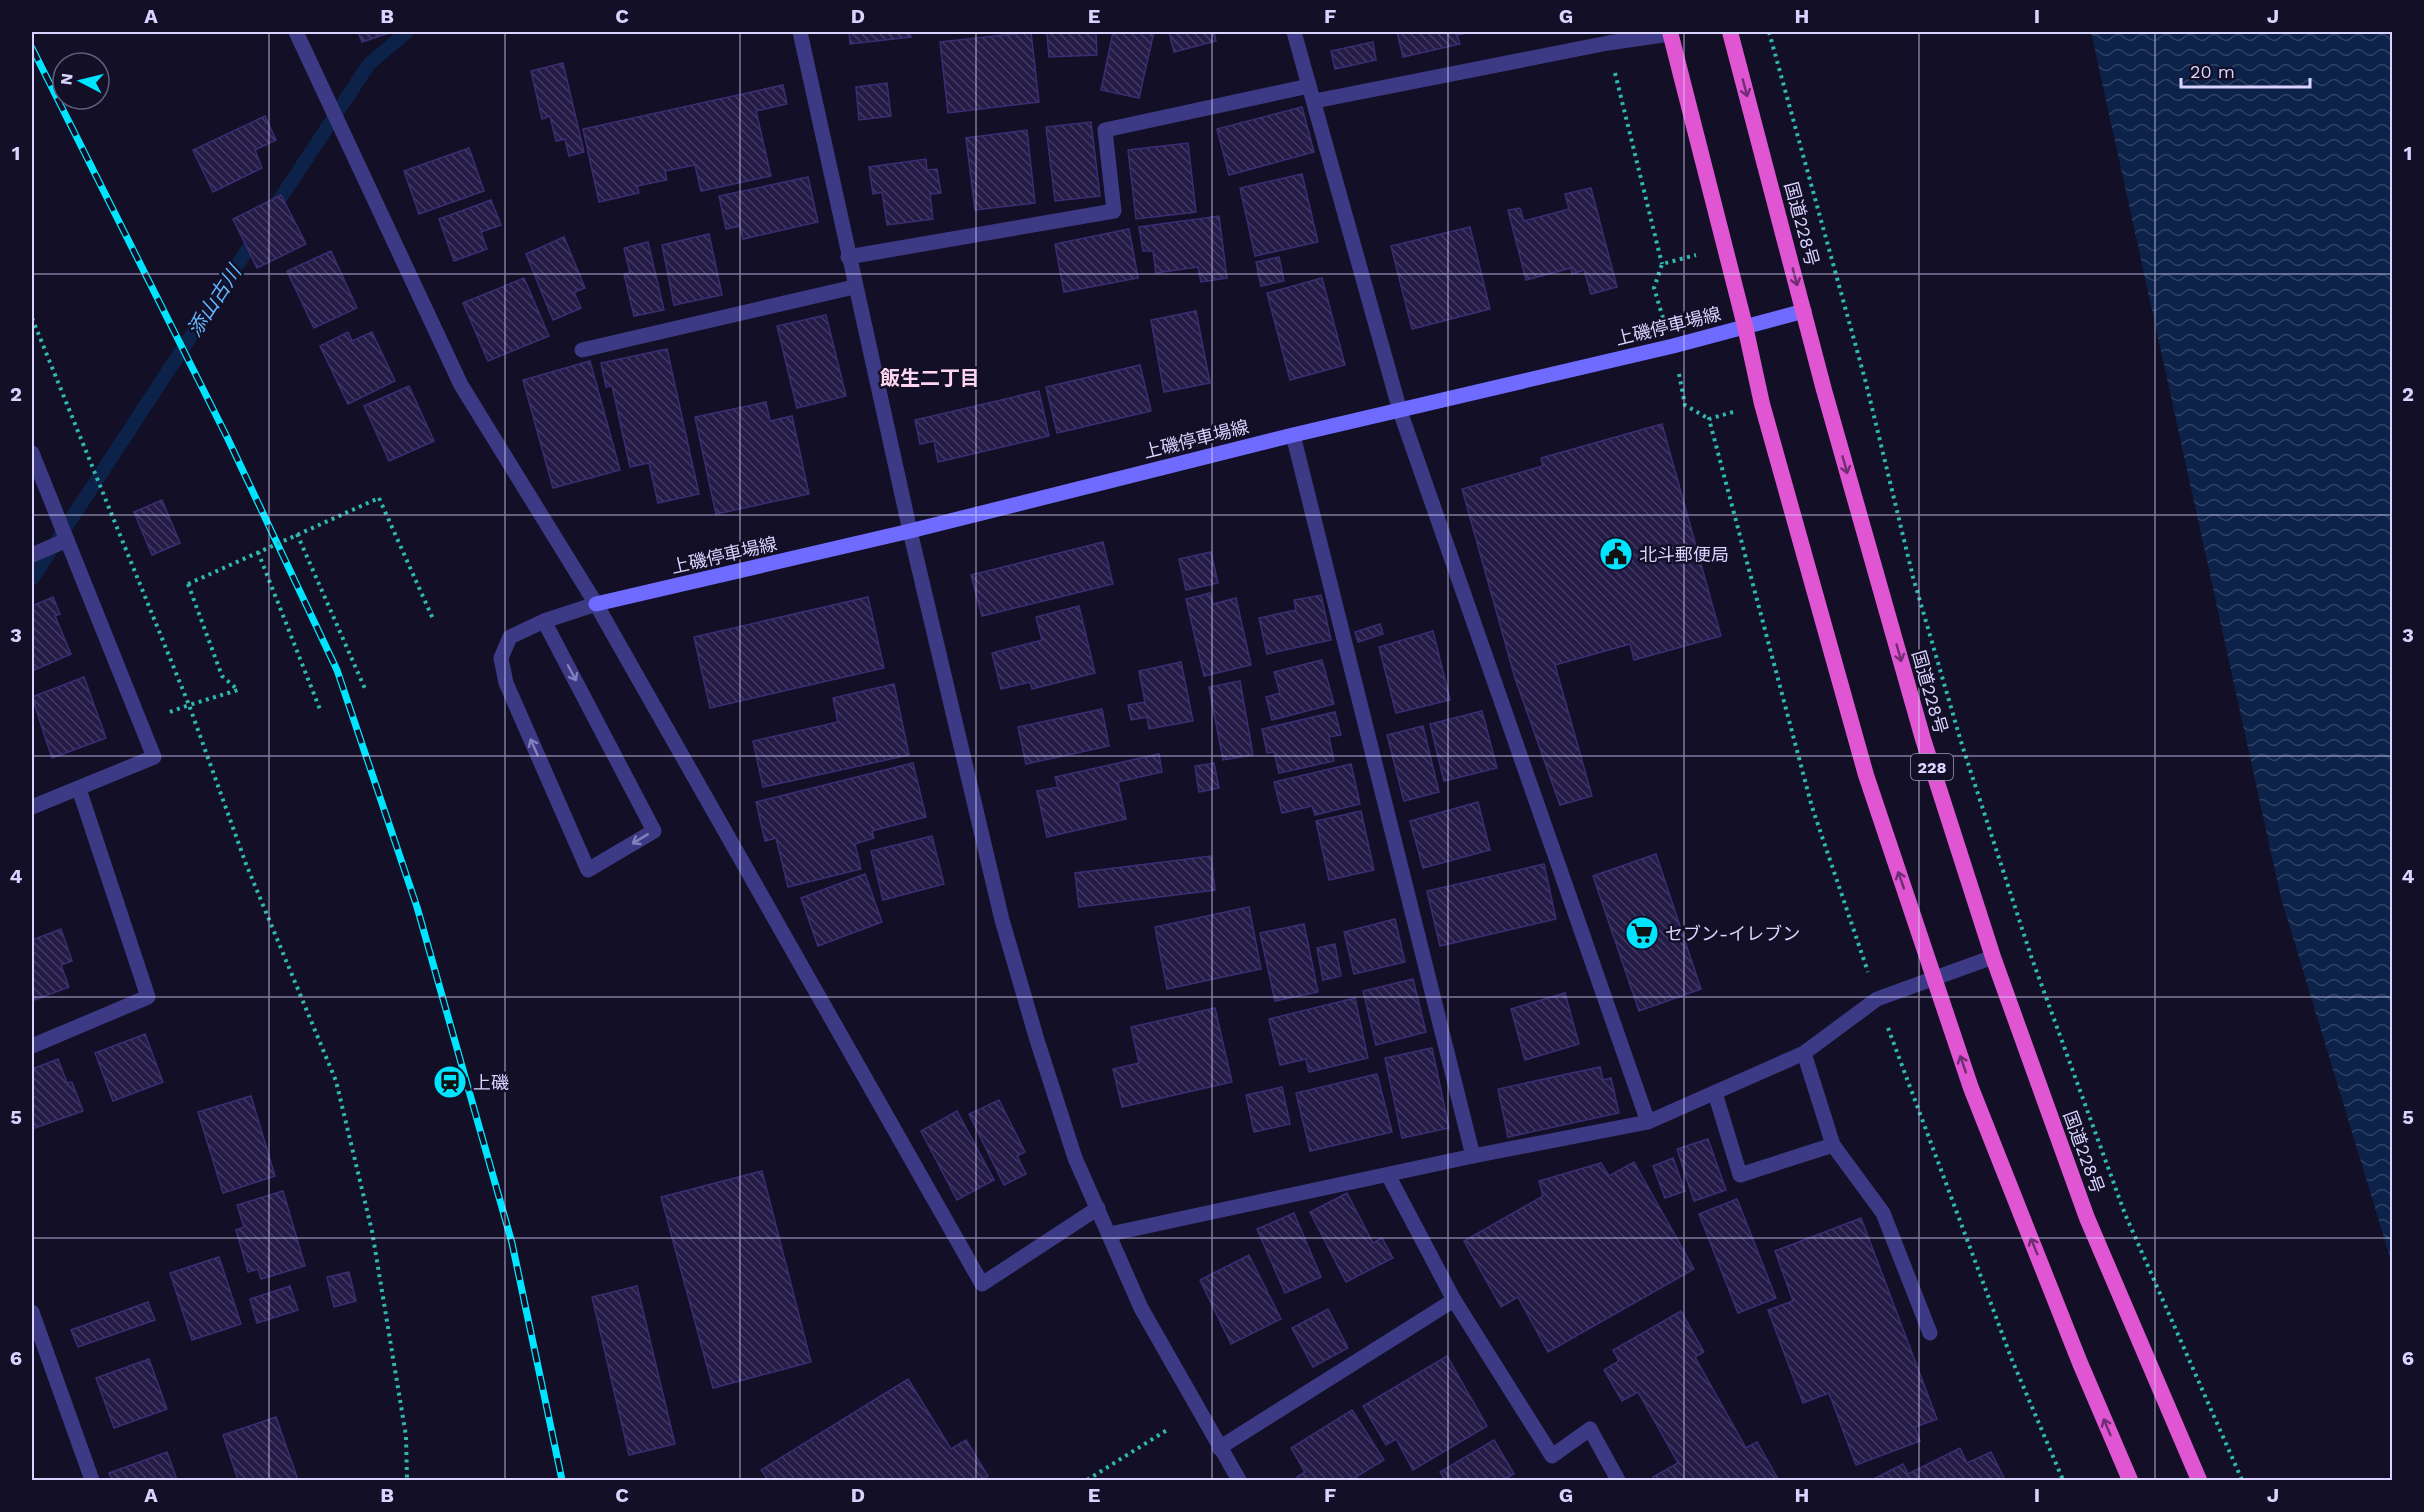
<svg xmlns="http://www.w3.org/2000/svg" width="2424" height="1512" font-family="'Work Sans','Noto Sans JP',sans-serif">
<defs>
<pattern id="water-waves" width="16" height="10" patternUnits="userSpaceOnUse" patternTransform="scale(1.5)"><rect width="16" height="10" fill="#0c2248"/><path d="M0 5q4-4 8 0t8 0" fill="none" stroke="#2f4163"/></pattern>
<pattern id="building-back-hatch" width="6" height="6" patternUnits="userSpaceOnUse" patternTransform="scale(1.5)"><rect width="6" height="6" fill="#241b47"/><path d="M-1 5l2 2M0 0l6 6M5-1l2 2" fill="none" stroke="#433b63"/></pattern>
</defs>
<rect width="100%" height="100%" fill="#130f26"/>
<polygon fill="url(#water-waves)" points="2091,32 2392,32 2392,1264 2281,898"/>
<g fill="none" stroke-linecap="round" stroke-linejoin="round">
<g stroke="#0c2248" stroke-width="14">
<polyline points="272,211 369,64 407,32"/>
<polyline points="32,579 257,235"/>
</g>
</g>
<g fill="url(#building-back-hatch)" stroke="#3b2d73" stroke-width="1.5">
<polygon points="358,32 392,32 362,42"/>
<polygon points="849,32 910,32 911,37 850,44"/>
<polygon points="1031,32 1039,102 948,113 940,42"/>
<polygon points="1047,32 1096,32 1097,55 1049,57"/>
<polygon points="1113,32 1154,32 1139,98 1101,90"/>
<polygon points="1169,32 1214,32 1216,41 1174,52"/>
<polygon points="1397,32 1474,32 1457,35 1460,44 1403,57"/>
<polygon points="1373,42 1376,60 1335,69 1331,51"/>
<polygon points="563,63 584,152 569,156 565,139 556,141 550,116 542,119 531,71"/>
<polygon points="887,83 891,116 859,120 856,87"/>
<polygon points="783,85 787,104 756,111 771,176 701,191 695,165 665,171 667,180 637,186 639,193 599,202 583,129"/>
<polygon points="1302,107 1314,152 1229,175 1217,129"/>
<polygon points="265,116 276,140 255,150 262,168 213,192 193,150"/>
<polygon points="1091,122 1100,196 1055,201 1046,127"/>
<polygon points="1027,130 1035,203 975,210 966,138"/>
<polygon points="1188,143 1196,212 1136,219 1128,150"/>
<polygon points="469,148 484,191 419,214 404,171"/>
<polygon points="926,159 927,170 937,169 941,193 930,194 933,219 887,225 882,192 873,194 869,167"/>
<polygon points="1302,174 1318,242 1255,256 1240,188"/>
<polygon points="808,177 818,222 743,239 740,226 726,229 719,196"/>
<polygon points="1591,188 1617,287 1591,294 1584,270 1572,274 1571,268 1526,280 1508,210 1520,208 1524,221 1569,209 1565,194"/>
<polygon points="281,195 306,244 257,268 233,219"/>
<polygon points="491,200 501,225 481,232 487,249 454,261 439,219"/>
<polygon points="1219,216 1227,278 1201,282 1198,267 1156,273 1153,251 1143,251 1139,227"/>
<polygon points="1470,227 1490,309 1412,329 1391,246"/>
<polygon points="1129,229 1138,278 1064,292 1055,244"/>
<polygon points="709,234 722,295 674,305 662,245"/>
<polygon points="564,237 585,288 574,292 581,308 553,320 526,254"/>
<polygon points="648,242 664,310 634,316 624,274 630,273 624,248"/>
<polygon points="331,251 357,308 314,328 287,271"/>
<polygon points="1279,257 1284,281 1261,286 1256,262"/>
<polygon points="524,278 549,336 488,361 463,303"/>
<polygon points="1322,278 1345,365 1290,380 1267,293"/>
<polygon points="1196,311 1210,383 1164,392 1151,320"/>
<polygon points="826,315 846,396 797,408 777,326"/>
<polygon points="348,332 352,341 372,332 395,381 348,404 320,346"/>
<polygon points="667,349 699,494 658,503 649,463 630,467 612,386 606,387 601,363"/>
<polygon points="590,361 620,470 553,488 523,380"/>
<polygon points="1140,365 1151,411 1057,433 1046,387"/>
<polygon points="409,386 434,441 389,461 364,406"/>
<polygon points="1039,391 1049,436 938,462 934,441 920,444 915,420"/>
<polygon points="766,402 770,421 792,416 809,494 716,514 695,417"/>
<polygon points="1662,424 1721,636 1634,660 1630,644 1555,665 1592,796 1560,805 1515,678 1462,489 1543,466 1541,458"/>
<polygon points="162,500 180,543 152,555 134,512"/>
<polygon points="1103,542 1113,584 982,616 971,575"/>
<polygon points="1211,552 1218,583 1186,590 1179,559"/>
<polygon points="1210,593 1213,604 1236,598 1251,665 1204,676 1186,599"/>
<polygon points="1321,595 1331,640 1267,654 1259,618 1296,610 1294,600"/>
<polygon points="53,597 60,614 55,616 71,654 32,671 32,606"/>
<polygon points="868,597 884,668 710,708 694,637"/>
<polygon points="1079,606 1095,673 1032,689 1030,682 1001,689 992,653 1042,640 1036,617"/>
<polygon points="1380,624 1383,634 1358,642 1355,632"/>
<polygon points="1433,631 1450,700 1396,713 1379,647"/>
<polygon points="1322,660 1334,704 1272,720 1266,697 1280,693 1274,672"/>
<polygon points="1181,662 1193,721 1149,729 1147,717 1131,720 1128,705 1145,702 1139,671"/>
<polygon points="84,677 106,738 52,758 32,697"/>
<polygon points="1240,681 1253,755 1223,760 1209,687"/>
<polygon points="894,684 909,755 763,787 753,741 838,722 833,698"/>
<polygon points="1102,709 1109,746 1026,764 1018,727"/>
<polygon points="1482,711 1497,768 1444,781 1430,724"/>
<polygon points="1335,712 1341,735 1329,737 1334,761 1279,773 1274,752 1267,753 1262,729"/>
<polygon points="1423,726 1439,792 1404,801 1387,735"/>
<polygon points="1159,754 1162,772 1118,782 1126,819 1047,837 1037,791 1058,787 1055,777"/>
<polygon points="913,763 926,817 872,831 874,838 855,844 861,869 788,887 776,838 765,841 756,802"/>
<polygon points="1214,763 1219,788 1199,792 1195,766"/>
<polygon points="1351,764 1360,804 1315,815 1312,806 1282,813 1274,782"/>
<polygon points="1478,802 1490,850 1423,868 1410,821"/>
<polygon points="1361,811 1374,870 1329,880 1316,821"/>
<polygon points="932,836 944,884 883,900 871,851"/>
<polygon points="1656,854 1701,989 1639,1011 1593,876"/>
<polygon points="1211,856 1215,890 1079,907 1075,873"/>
<polygon points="1544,864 1556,919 1440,946 1427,891"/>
<polygon points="865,874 882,922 818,946 801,898"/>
<polygon points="1249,907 1261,969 1167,989 1155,927"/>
<polygon points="1395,919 1405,962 1354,974 1344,932"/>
<polygon points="1304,924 1318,992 1275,1001 1260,933"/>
<polygon points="61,929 72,961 61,965 69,987 32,1001 32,940"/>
<polygon points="1335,944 1341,976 1323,980 1317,948"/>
<polygon points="1413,979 1426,1032 1376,1045 1363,991"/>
<polygon points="1565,993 1579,1044 1525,1060 1511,1009"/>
<polygon points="1355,998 1368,1058 1309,1072 1306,1059 1280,1065 1269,1019"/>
<polygon points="1215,1008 1232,1082 1122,1107 1113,1069 1139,1063 1131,1027"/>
<polygon points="145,1034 163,1082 113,1101 95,1053"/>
<polygon points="1432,1048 1449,1128 1402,1138 1385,1058"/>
<polygon points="58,1059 67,1083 72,1082 83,1111 32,1129 32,1069"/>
<polygon points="1600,1067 1603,1080 1611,1078 1619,1113 1508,1137 1498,1089"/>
<polygon points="1377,1074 1392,1132 1310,1151 1296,1093"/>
<polygon points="1282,1087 1290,1124 1254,1132 1246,1095"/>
<polygon points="251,1096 275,1176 223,1193 198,1112"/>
<polygon points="999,1100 1025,1152 1017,1156 1026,1174 1004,1185 969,1114"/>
<polygon points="957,1111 994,1180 957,1200 921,1131"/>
<polygon points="1708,1139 1726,1190 1694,1201 1677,1149"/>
<polygon points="1673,1158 1685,1191 1665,1198 1653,1166"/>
<polygon points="1634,1162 1694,1269 1548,1352 1518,1297 1501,1307 1464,1241 1543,1196 1539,1181 1601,1163 1609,1176"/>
<polygon points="762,1171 811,1362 713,1388 661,1197"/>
<polygon points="283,1191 305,1266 261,1279 258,1269 248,1272 236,1230 244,1227 237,1205"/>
<polygon points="1347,1193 1373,1243 1382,1238 1393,1258 1346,1282 1310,1212"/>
<polygon points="1737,1199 1776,1298 1738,1313 1699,1214"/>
<polygon points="1294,1213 1321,1277 1285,1293 1257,1229"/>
<polygon points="1861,1218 1937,1419 1915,1427 1920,1441 1856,1465 1829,1393 1803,1403 1768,1310 1793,1301 1775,1251"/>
<polygon points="1249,1255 1281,1319 1231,1344 1200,1280"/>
<polygon points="219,1257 241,1324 192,1340 170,1273"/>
<polygon points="349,1272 356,1301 334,1307 327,1277"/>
<polygon points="290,1286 298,1310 257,1323 250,1299"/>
<polygon points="637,1286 675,1444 629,1455 592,1297"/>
<polygon points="148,1302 155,1320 78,1347 71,1330"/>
<polygon points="1328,1309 1348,1348 1313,1367 1292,1328"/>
<polygon points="1681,1311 1704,1352 1695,1357 1746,1448 1757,1442 1778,1479 1655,1480 1653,1477 1678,1463 1638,1392 1622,1401 1604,1370 1619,1361 1613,1350"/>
<polygon points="1447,1356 1487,1426 1413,1470 1396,1439 1386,1445 1363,1406"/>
<polygon points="149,1359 167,1409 114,1428 96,1378"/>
<polygon points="908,1379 951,1449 966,1440 988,1476 981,1480 768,1480 761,1470"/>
<polygon points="1352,1410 1384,1460 1351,1480 1299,1480 1297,1477 1305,1472 1291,1448"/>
<polygon points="276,1417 298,1480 238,1480 223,1435"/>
<polygon points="1494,1440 1514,1474 1503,1480 1445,1480 1440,1472"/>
<polygon points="1960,1448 1967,1463 1991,1452 2005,1480 1872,1480 1903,1464 1908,1474"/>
<polygon points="167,1452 177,1480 112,1480 109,1473"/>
</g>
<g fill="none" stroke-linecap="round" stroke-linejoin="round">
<g stroke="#2fb8b0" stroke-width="4" stroke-dasharray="3 4.5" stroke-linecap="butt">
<polyline points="1769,32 1866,383 1913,577 1962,745 2031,956 2125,1214 2242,1480"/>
<polyline points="1615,73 1662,264"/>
<polyline points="32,318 189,705 167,713"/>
<polyline points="1663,318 1654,288 1662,264 1696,255"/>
<polyline points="1679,374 1685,405 1709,419"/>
<polyline points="1733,412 1709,419 1812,807 1868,972"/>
<polyline points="379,498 433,619"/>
<polyline points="297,534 366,691"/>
<polyline points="258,552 321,712"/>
<polyline points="188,584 222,676 238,690 189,705 246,864 336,1081 372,1231 406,1436 407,1480"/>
<polyline points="1888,1028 2012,1360 2063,1480"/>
<polyline points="1087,1480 1167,1430"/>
</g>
<g stroke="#3d3a85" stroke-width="15">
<polyline points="1315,101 1608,43 1670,34"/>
<polyline points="848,257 1114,211 1105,130 1309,86"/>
<polyline points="582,350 854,287"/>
<polyline points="544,621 654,831 588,870 506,683 501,658 510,637 544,621 596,604"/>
<polyline points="1715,1093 1740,1175 1833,1145 1804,1053"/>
<polyline points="1648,1122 1804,1053 1877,999 1993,957"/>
<polyline points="1833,1145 1883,1213 1930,1333"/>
<polyline points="1454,1300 1552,1456 1590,1429 1618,1480"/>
<polyline points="1219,1448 1454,1300 1388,1175"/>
</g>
<g stroke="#3d3a85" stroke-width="15">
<polyline points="296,32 461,385 596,604 982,1284 1098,1208"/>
<polyline points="800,32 910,531"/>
<polyline points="1293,435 1473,1156"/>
<polyline points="32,453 154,757 32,807"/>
<polyline points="32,555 67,540"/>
<polyline points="32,1046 148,997 79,789"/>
<polyline points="1110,1234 1473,1156 1648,1122 1400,411 1294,32"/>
<polyline points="32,1312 92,1480"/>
</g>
<polyline stroke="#3d3a85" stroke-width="15" points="910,531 1002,920 1037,1040 1075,1158 1141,1308 1239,1480"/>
<polyline stroke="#6f6bff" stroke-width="15" points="596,604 910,531 1293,435 1673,346 1804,311"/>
<g stroke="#e055d1" stroke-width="16">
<polyline points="1670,32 1745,326 1762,404 1866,775 1971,1088 2080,1363 2130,1480"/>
<polyline points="1730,32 1824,390 1923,739 1993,957 2087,1218 2199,1480"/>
</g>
<defs>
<polyline id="rail" points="32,48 227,437 337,670 417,907 512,1243 562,1480"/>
</defs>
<use href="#rail" stroke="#00e5ff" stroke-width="7"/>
<use href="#rail" stroke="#130f26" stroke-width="4.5" stroke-dasharray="14" stroke-linecap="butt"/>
<polyline stroke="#2fb8b0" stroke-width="4" stroke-dasharray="3 4.5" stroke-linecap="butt" points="188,584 379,498"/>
</g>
<defs><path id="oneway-shaft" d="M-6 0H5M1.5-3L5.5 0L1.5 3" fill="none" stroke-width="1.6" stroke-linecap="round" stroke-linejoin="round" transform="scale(1.5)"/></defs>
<g stroke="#6f2e73">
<use href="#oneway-shaft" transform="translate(1745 88) rotate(75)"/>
<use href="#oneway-shaft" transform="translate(1795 277) rotate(75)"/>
<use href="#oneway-shaft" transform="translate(1845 465) rotate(74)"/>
<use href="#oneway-shaft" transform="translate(1899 653) rotate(74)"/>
<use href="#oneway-shaft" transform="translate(1901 880) rotate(-109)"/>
<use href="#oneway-shaft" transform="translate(1963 1064) rotate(-109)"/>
<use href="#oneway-shaft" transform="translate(2034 1246) rotate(-112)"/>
<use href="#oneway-shaft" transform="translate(2107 1427) rotate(-113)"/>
</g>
<g stroke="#837fbc">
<use href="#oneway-shaft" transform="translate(572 673) rotate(62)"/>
<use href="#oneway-shaft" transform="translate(534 747) rotate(-114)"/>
<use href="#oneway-shaft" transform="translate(640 839) rotate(149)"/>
</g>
<path fill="none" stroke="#d9d4ff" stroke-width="1.5" stroke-opacity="0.55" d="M269 32V1480M505 32V1480M740 32V1480M976 32V1480M1212 32V1480M1448 32V1480M1684 32V1480M1919 32V1480M2155 32V1480M32 274H2392M32 515H2392M32 756H2392M32 997H2392M32 1238H2392"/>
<defs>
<symbol id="civic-disc" viewBox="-11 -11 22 22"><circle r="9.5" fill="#00e5ff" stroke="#130f26"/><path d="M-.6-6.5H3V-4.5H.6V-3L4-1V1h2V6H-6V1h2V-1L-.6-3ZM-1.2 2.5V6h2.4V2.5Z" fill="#111"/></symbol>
<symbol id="supermarket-disc" viewBox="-11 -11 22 22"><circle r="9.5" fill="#00e5ff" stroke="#130f26"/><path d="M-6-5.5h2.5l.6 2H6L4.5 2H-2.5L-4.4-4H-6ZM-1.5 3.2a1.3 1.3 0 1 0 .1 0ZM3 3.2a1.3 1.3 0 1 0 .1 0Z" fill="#111"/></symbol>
<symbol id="station-disc" viewBox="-11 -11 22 22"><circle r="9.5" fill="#00e5ff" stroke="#130f26"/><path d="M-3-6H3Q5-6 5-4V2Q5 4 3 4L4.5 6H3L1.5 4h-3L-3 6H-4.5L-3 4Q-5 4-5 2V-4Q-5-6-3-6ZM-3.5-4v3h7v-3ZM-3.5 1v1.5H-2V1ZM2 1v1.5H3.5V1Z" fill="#111"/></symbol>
</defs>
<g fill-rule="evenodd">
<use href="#civic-disc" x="1597" y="535" width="38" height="38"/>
<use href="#supermarket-disc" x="1623" y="914" width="38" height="38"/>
<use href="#station-disc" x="431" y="1063" width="38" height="38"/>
</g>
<g text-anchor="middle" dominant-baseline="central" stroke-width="5" stroke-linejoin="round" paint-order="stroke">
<rect fill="#130f26" stroke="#9e99be" stroke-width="1.5" x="1911" y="754" width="42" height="26" rx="4.5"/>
<g font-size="16" font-weight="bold" fill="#d9d4ff">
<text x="1932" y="767">228</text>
</g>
<g font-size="18" fill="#d9d4ff" stroke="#130f26">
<text transform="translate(1802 224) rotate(75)">国道228号</text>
<text transform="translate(1668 326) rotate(-14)">上磯停車場線</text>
<text transform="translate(1196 439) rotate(-14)">上磯停車場線</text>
<text transform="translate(724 555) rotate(-13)">上磯停車場線</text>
<text transform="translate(1930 692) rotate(74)">国道228号</text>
<text transform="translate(2084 1152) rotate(70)">国道228号</text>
</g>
<g font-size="18" fill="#d9d4ff" stroke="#130f26" text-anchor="start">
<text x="1639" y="554">北斗郵便局</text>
<text x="1665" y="933">セブン-イレブン</text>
<text x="473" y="1082">上磯</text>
</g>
<g font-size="20" font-style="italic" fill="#62b6ff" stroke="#130f26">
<text transform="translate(214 301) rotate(-57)">添山古川</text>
</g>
<g font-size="20" font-weight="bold" fill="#ffd6f0" stroke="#130f26">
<text x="930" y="378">飯生二丁目</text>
</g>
</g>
<rect width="2424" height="1512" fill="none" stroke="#130f26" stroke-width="66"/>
<g transform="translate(81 81) rotate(277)"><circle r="28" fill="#130f26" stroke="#625e7d" stroke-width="1.5"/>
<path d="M0-4.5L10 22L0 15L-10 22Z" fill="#00e5ff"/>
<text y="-9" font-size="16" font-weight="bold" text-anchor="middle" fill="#d9d4ff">N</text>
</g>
<path d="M2181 78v9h129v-9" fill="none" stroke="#d9d4ff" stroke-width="3"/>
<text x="2190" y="78" font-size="18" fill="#d9d4ff" stroke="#130f26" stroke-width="4.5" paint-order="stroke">20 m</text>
<rect x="33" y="33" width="2358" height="1446" fill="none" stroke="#d9d4ff" stroke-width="2"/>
<g font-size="20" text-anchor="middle" font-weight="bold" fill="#d9d4ff">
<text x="151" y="23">A</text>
<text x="387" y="23">B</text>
<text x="622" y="23">C</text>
<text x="858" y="23">D</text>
<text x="1094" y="23">E</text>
<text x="1330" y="23">F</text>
<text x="1566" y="23">G</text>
<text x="1802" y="23">H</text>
<text x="2037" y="23">I</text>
<text x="2273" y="23">J</text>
<text x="16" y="160">1</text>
<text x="2408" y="160">1</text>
<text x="16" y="401">2</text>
<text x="2408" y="401">2</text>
<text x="16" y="642">3</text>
<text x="2408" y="642">3</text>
<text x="16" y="883">4</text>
<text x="2408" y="883">4</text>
<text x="16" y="1124">5</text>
<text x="2408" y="1124">5</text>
<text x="16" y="1365">6</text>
<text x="2408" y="1365">6</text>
<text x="151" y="1502">A</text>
<text x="387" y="1502">B</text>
<text x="622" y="1502">C</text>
<text x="858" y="1502">D</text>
<text x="1094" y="1502">E</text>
<text x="1330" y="1502">F</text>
<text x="1566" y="1502">G</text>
<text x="1802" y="1502">H</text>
<text x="2037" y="1502">I</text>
<text x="2273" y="1502">J</text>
</g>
</svg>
